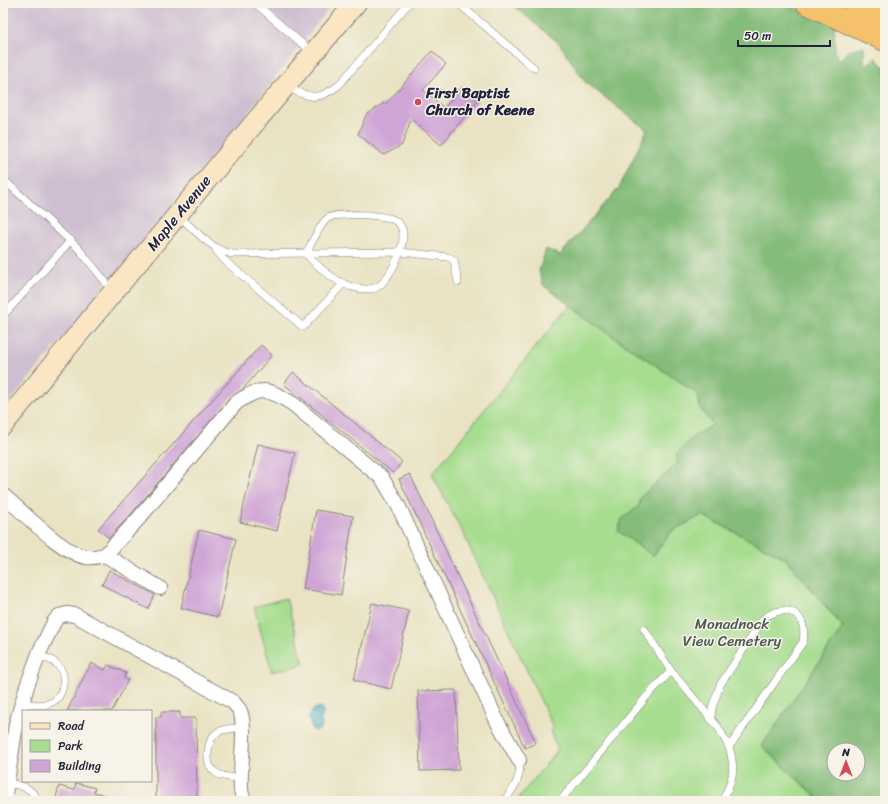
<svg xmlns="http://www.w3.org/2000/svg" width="888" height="804" font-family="Sriracha,sans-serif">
<rect width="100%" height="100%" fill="#f7f3e8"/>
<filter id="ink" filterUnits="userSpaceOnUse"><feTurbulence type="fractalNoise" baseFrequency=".025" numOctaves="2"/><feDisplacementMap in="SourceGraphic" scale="8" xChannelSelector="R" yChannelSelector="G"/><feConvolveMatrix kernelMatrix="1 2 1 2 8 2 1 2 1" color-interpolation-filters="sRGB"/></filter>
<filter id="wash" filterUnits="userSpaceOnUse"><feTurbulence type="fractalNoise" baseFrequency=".012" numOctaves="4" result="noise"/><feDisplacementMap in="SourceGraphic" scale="16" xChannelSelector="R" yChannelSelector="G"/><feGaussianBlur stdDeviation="0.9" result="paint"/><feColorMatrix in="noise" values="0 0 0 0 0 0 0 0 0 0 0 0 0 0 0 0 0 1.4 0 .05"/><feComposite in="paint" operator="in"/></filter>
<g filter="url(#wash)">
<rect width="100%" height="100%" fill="#e9e3c3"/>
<polygon fill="#cebed1" points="3,3 333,3 230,136 3,410"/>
<g fill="#a6dd8e" stroke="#648064">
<polygon points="570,305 608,333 698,394 700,408 713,425 694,436 677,464 641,497 639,506 623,519 653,556 672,531 702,515 785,558 843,627 762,746 821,801 516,801 558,750 550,731 553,727 465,537 432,474"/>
<polygon points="286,598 304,664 272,672 254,607"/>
</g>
<path fill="#84bc79" stroke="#536f5a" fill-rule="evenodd" d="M510 3H778L834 21 835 50 839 60C847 53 852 47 864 47V61L866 65 876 58 882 66H885V801H821L762 746 843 627 785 558 702 515 672 531 653 556 618 531 622 519 639 506 641 497 677 464V453L694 436 713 425 700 408 698 394 608 333 543 285 539 271 546 249 560 255 619 188 647 130 585 82 559 43ZM834 750H858V774H834Z"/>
<polygon fill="#45acc5" stroke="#346780" points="320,707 322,708 324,713 321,719 322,727 319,730 315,731 312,729 308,717 314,709"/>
<g id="blocks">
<g fill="#cfa5d6">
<polygon points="432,51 446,64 423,90 444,108 462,87 478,101 441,145 411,119 402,145 384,155 358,134 366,115 384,103 386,104"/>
<polygon points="261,345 272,355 243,389 230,398 133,512 109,538 98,529"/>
<polygon points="293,372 402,462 393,473 284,384"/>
<polygon points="258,444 295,453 277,531 240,522"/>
<polygon points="410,474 536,743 525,748 399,479"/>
<polygon points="316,510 353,516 341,595 303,589"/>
<polygon points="199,530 236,539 218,617 181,608"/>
<polygon points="109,570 155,595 148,609 102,585"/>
<polygon points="372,603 409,611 391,689 354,680"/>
<polygon points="91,663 105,670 108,665 126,673 124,678 128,680 112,711 67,711"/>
<polygon points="456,690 459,770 420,771 418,691"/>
<polygon points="161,712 180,712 180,718 196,718 197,801 156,801 156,717 161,717"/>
<polygon points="76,783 95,788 94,792 115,798 114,801 55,801 59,786 74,790"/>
</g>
</g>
</g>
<g filter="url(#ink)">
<use href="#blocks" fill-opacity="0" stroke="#86827f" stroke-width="1"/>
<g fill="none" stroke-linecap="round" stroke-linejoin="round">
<defs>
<g id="lane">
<polyline points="255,3 313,53"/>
<polyline points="458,3 534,68"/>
<path d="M287 87C310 98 317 102 339 85L409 3"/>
<polyline points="3,179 78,248 113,291"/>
<path d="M369 215C379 217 394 216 400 225 410 239 391 277 379 286 376 288 371 289 367 289 343 290 321 270 306 254 310 246 321 222 328 218 335 213 360 215 369 215Z"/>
<path d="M179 216C196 231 211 250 233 254L400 252 448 257 454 260 458 282"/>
<polyline points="216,250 224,260 303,327 343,284"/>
<polyline points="3,316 71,240"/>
<polyline points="644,629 671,671 718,727 729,747"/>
<path d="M22 703C31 704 41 707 50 703 63 699 67 678 60 668 55 660 46 658 39 655"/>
<path d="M711 719 712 708 720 685 764 618C787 602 808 613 803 642L729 747C736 770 733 780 722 801"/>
<path d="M240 778C231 777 221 778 214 771 204 763 207 738 218 732 225 728 234 728 242 728"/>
<path d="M7 783C20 785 32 787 38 801"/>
<path d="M504 801C514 789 522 777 519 760"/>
<polyline points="560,801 647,696 671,671"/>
</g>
<g id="street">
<path d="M3 495C22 511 64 555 87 557 93 558 99 556 105 555L160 588"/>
<path d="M105 555 139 518 236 403C262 385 268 389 293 404L382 478 398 505 498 723 519 760"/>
<path d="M4 801 16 724 27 686 40 651 54 622 59 616 67 614 75 615 233 702C235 704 237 707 239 709 248 724 239 770 241 789 241 793 243 797 244 801"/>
</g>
<path id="secondary" d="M3 425C120 284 237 142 356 3"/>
<g id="highway">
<polyline points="807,3 885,40"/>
<polyline points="854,3 885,18"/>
</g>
</defs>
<use href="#lane" stroke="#86827f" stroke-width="8"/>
<use href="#street" stroke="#86827f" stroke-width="16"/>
<use href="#secondary" stroke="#86827f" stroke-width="22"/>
<use href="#highway" stroke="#86827f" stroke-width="24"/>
<polyline stroke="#86827f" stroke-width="2" stroke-dasharray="1 3" stroke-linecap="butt" points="3,293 8,298"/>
<use href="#lane" stroke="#fff" stroke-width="7"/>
<use href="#street" stroke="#fff" stroke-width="14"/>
<use href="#secondary" stroke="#fbe6c4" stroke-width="20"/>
<use href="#highway" stroke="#f5c16b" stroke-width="22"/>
</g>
</g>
<circle fill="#d1495b" stroke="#f7f3e8" stroke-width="1.5" cx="418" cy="102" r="4"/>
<g text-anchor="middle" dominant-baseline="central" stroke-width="3" stroke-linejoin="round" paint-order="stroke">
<g font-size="15" font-weight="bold" fill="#22223b" stroke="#f7f3e8" text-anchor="start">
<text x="426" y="93">First Baptist<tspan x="426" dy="17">Church of Keene</tspan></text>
</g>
<g font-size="15" fill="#22223b" stroke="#f7f3e8">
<text transform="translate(179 213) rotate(-51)">Maple Avenue</text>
</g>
<g font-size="15" fill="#4a5a54" stroke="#f7f3e8">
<text x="732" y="624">Monadnock<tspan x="732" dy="17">View Cemetery</tspan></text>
</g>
</g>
<rect width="888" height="804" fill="none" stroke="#f7f3e8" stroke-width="16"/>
<rect x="22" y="710" width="130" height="72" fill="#f7f3e8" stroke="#a29fa3"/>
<rect x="30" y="723" width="20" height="6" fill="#fbe6c4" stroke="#a29fa3"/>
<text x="58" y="730" font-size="12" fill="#22223b">Road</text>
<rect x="30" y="740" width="20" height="12" fill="#a6dd8e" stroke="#a29fa3"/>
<text x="58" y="750" font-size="12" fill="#22223b">Park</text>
<rect x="30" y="760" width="20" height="12" fill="#cfa5d6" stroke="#a29fa3"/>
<text x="58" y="770" font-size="12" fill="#22223b">Building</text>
<g transform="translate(846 762)"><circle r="19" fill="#f7f3e8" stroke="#a29fa3"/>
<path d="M0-3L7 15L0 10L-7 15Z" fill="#d1495b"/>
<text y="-6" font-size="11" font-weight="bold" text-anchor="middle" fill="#22223b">N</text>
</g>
<path d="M738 40v6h92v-6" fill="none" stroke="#22223b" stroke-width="2"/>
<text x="744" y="40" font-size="12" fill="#22223b" stroke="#f7f3e8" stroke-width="3" paint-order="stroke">50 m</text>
</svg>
